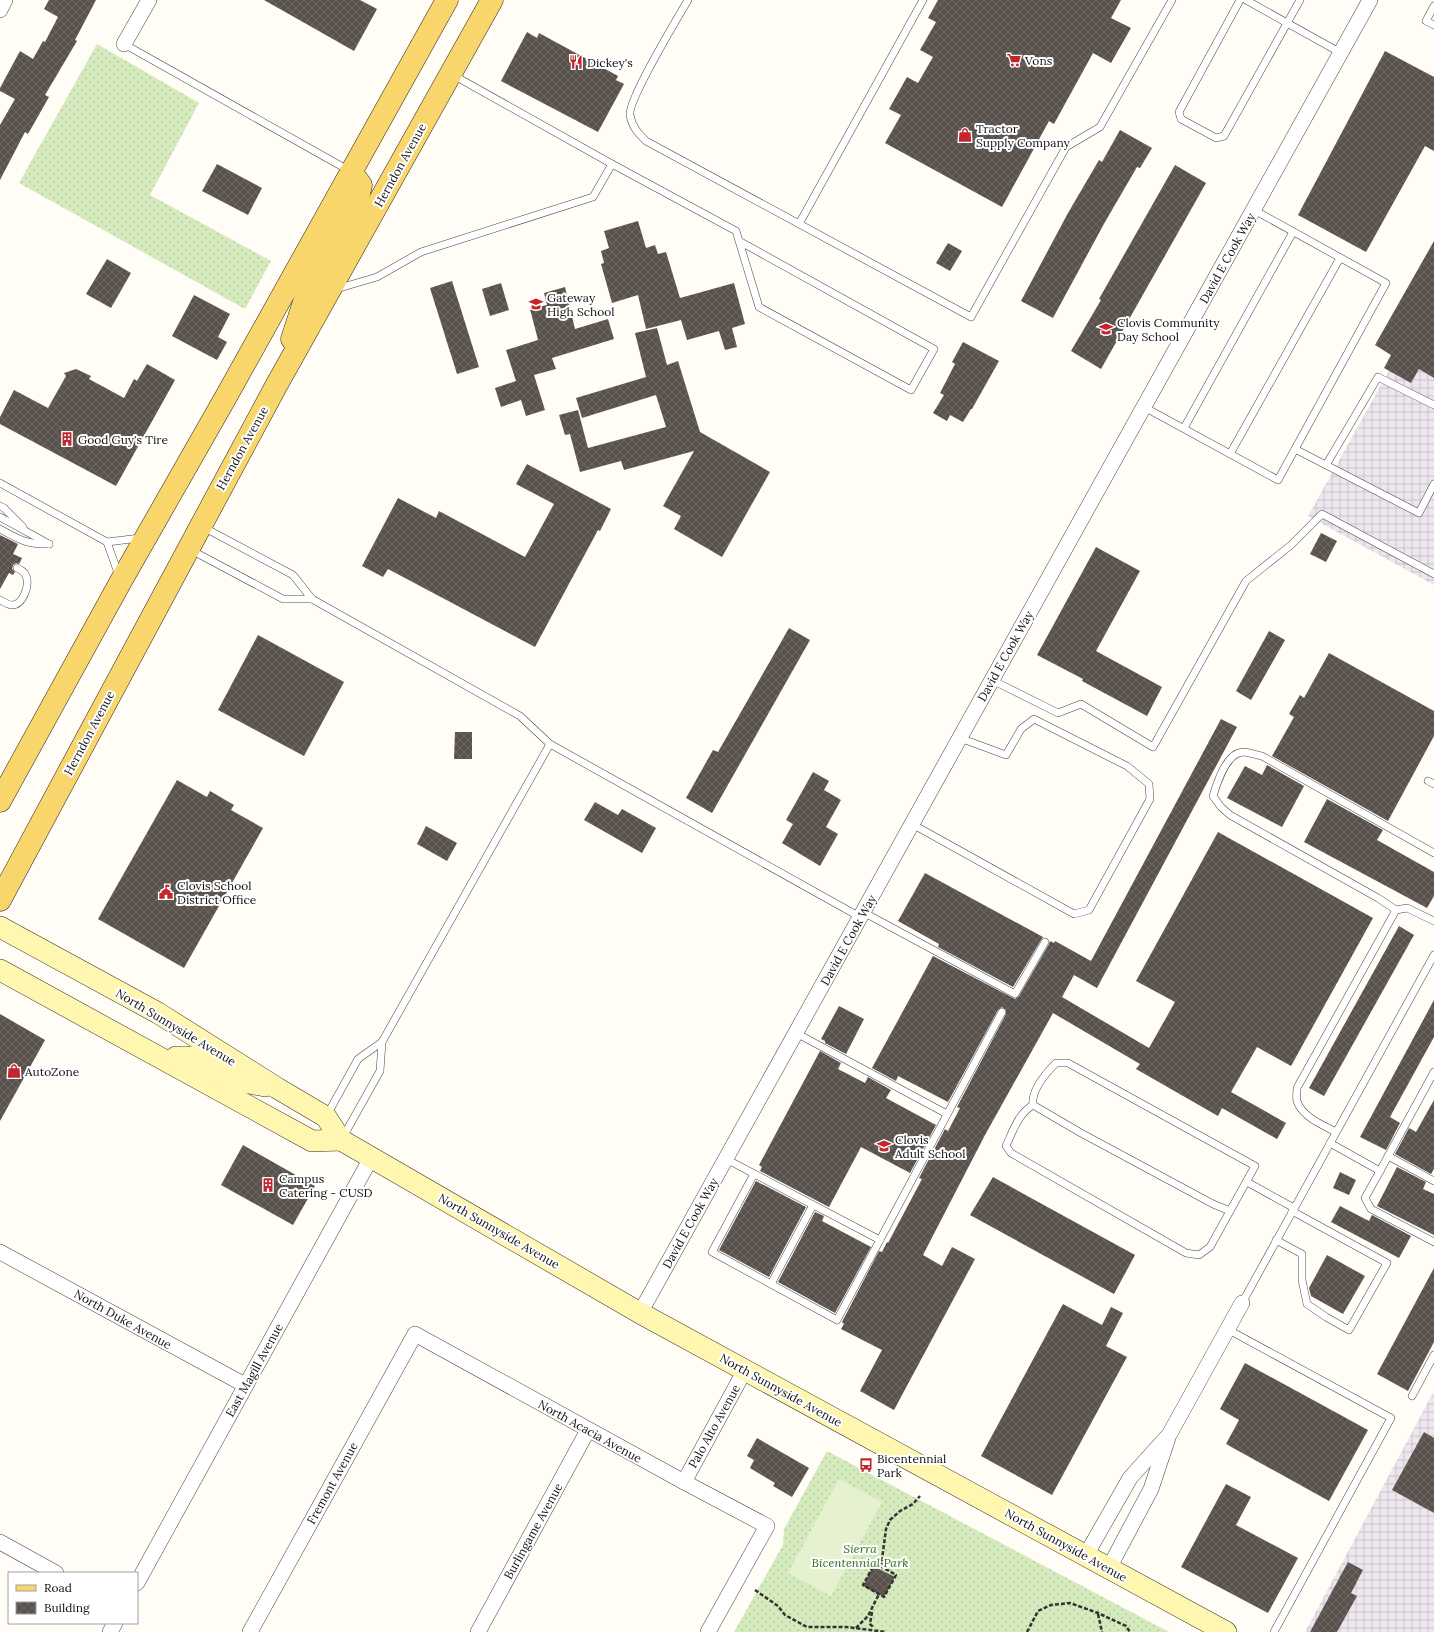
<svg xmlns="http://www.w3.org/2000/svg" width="1434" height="1632" font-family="Lora,serif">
<defs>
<pattern id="industrial-grid" width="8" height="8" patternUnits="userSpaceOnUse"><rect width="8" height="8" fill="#eee6ef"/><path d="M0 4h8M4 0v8" fill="none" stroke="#cbc4cc"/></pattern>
<pattern id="grass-dots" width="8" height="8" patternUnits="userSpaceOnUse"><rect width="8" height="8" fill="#d5ebbd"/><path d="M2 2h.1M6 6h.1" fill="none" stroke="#b6c8a1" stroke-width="1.8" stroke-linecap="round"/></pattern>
<pattern id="building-cross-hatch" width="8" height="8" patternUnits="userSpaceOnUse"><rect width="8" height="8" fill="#5a524d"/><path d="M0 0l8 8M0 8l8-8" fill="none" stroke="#6d6662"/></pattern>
</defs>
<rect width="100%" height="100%" fill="#fffdf5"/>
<g fill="url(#industrial-grid)">
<polygon points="1434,290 1434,585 1308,516"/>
<polygon points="1434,1391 1434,1632 1305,1632"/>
</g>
<g fill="url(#grass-dots)">
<polygon points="97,44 199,103 150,195 271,261 245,309 19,183"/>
<polygon points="827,1451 1169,1632 734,1632 783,1545 784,1529"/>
</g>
<polygon fill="#e6f2cf" points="839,1479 882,1502 831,1596 788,1573"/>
<g fill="url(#building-cross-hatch)">
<polygon points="49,0 96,0 75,40 77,41 45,95 49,97 28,134 25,132 0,180 0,125 15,99 0,91 0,88 20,51 33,59 43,41 45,42 58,17 44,9"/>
<polygon points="264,0 360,0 377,9 354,51"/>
<polygon points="938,0 1121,0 1111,18 1131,28 1111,63 1093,53 1054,124 1049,121 1002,207 885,143 901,115 889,109 907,77 918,83 933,57 920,50 936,22 928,18"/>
<polygon points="527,32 537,38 539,33 618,76 616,80 624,84 598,132 501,81"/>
<polygon points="1385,51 1434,77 1434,151 1425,146 1366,252 1298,215"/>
<polygon points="1120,130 1152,148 1140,168 1137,167 1105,222 1053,318 1021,301 1068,213 1099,160 1102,162"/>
<polygon points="217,164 262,188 248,215 202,191"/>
<polygon points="1175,165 1206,183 1101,369 1071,351 1101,300 1099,299"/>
<polygon points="638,221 646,248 655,245 658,254 666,252 680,298 734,283 745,324 732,328 737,347 725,350 719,331 687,340 681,320 646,329 638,295 612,303 601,264 604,263 601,251 609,248 604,231"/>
<polygon points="1434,241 1434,378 1419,369 1411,383 1384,368 1391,355 1375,345"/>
<polygon points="948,243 962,251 950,271 936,263"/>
<polygon points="107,259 131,273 111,308 86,294"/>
<polygon points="452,281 479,367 457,374 430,288"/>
<polygon points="501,283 509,310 490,316 482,289"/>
<polygon points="565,287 575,329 608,319 614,339 552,358 556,369 534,375 545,410 526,416 521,400 501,407 495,388 516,381 506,350 538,340 530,309 547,305 544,293"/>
<polygon points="194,295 230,314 218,337 227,342 217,360 172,336"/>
<polygon points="657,328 667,365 678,361 700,432 770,472 722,557 674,529 681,516 663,506 694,451 624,470 621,461 580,472 570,434 565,435 559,415 578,410 588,448 666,427 656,395 582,418 576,398 646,377 635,333"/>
<polygon points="963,342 999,361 972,409 971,409 963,422 950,415 947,421 933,413 944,395 940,393 955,364 952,362"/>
<polygon points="147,364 175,380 116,486 0,424 0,417 14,390 48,408 66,376 64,373 76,369 91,376 89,379 124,398 134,379 137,381"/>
<polygon points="527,464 611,509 600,531 598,530 535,647 388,569 383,577 362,566 398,498 436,518 439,511 525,557 554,504 516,484"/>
<polygon points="1321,533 1337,541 1326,562 1310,554"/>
<polygon points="0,535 18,544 13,554 22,558 19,564 16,563 13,565 12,569 15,572 13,575 9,573 0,589"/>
<polygon points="1096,547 1140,571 1096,651 1162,687 1147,716 1082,681 1083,679 1037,655"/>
<polygon points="789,628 810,640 712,813 686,798 713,750 718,752"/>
<polygon points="1269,631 1285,640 1251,700 1236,691"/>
<polygon points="258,635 344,682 304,756 218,710"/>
<polygon points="1329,653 1434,711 1434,736 1388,821 1272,756 1294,717 1289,714 1300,695 1304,698"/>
<polygon points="1221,719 1237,727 1097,988 1074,975 1062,997 1149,1048 1175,1002 1136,981 1218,832 1373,918 1291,1066 1257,1047 1231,1092 1286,1123 1277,1139 1222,1108 1218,1116 1136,1069 1140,1064 1053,1013 985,1135 923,1255 942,1266 952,1247 975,1259 894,1410 860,1391 882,1350 841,1329 844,1324 842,1322 879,1251 882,1252 887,1242 888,1243 922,1179 919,1178 945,1129 948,1131 960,1108 957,1107 1006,1014 1006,1010 1002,1007 998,1010 948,1102 898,1076 896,1081 872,1068 933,956 1015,999 1019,996 1049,944 1050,941 1054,943 1055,941 1091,961"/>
<polygon points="455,732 472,732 472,759 454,759"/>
<polygon points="1267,765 1304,786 1282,827 1227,798 1245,766 1262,775"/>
<polygon points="813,772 829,781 824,790 841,800 826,827 838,834 820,866 782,843 793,824 786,820"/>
<polygon points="177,780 207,797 210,791 234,805 231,810 263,828 184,968 98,919"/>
<polygon points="1327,799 1383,830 1377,840 1434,872 1434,896 1427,908 1304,842"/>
<polygon points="595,802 618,815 622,809 656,828 642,853 584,820"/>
<polygon points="426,826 457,843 447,861 417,844"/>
<polygon points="925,873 1043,937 1041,940 1013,987 938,947 939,944 898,921"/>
<polygon points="1399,926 1414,935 1324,1096 1309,1088"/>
<polygon points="1434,1000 1434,1037 1390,1117 1400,1123 1386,1150 1360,1137"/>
<polygon points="839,1006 864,1019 846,1054 825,1043 825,1041 821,1039"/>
<polygon points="0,1014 45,1040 0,1121"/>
<polygon points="820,1051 841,1063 838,1069 865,1083 868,1077 891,1090 886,1098 936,1125 910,1173 861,1147 829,1207 760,1171 762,1167 759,1165"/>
<polygon points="1434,1100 1434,1169 1431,1174 1395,1154 1409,1128 1416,1132"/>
<polygon points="243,1145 315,1186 293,1225 221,1185"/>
<polygon points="1397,1167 1426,1182 1423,1189 1434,1194 1434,1235 1377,1206"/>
<polygon points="1340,1172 1356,1180 1349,1195 1333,1188"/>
<polygon points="993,1177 1135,1255 1114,1294 970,1215"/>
<polygon points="756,1181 806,1207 769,1277 719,1250"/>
<polygon points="1340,1206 1369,1221 1372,1215 1411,1236 1399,1258 1331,1222"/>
<polygon points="815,1212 824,1216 822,1221 871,1247 835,1313 778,1282"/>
<polygon points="1327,1255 1365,1276 1343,1314 1311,1296 1309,1288"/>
<polygon points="1434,1268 1434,1342 1408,1391 1377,1374"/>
<polygon points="1063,1304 1102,1325 1111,1307 1123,1313 1106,1346 1127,1357 1052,1495 981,1456"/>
<polygon points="1245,1363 1368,1430 1329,1501 1226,1444 1239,1420 1220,1409"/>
<polygon points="1424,1432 1434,1438 1434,1513 1392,1490"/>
<polygon points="757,1438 809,1468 792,1497 773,1486 775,1483 750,1468 754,1460 747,1456"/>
<polygon points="1226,1484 1251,1497 1236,1525 1298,1558 1268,1613 1181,1567"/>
<polygon points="1348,1562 1363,1570 1351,1593 1357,1596 1337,1632 1310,1632"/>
<polygon points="873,1566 895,1577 884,1597 863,1586"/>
</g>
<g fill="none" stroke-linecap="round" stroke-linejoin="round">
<defs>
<g id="service">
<path d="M688 0C677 19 628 100 630 115 632 127 638 133 646 141L971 317 1066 147 1100 127 1172 0"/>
<polyline points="1240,0 1179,112 1181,119 1216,138 1224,136 1300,0"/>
<polyline points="1246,0 1341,53"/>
<polyline points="1434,6 1426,21 1434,25"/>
<polyline points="124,44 350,171"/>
<polyline points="453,75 612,164 736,231 759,307 911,390 934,349 739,241"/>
<polyline points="799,224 923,0"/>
<polyline points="336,289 377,277 421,252 593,197 612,164"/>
<polyline points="1144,407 1278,480 1386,283 1254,210"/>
<polyline points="1184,428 1293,232"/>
<polyline points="1295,449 1419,513 1434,484"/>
<polyline points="1230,454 1340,258"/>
<polyline points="1326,465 1378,377 1434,405"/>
<polyline points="0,483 107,542 140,538"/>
<polyline points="0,506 4,508 23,527"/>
<polyline points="0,517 49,544"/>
<polyline points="203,527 293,575 312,599 520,716 550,744 860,917"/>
<path d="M0 529C18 539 28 545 49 544"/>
<polyline points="107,542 119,576"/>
<polyline points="191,550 283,599 312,599"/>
<path d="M0 600C4 602 8 605 12 605 23 605 30 585 26 576 25 572 21 570 17 568"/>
<polyline points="992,680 1058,713 1081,704 1153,747 1246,581 1291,545 1322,514 1434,574"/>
<polyline points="1428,781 1434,784"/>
<polyline points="912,824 1074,914 1089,910 1150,799 1149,784 1127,766 1034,719 1021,729 1006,755 960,738"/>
<path d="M1396 910 1378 898 1230 815 1221 807 1213 796C1217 783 1226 753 1243 752 1248 752 1256 755 1262 756L1434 853"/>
<polyline points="863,912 1015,994 1045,942"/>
<polyline points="796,1033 947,1114"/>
<path d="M1056 1063H1068L1255 1166 1230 1211 1213 1204 1081 1133 1033 1105C1031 1090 1046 1073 1056 1063Z"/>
<path d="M1033 1105C1018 1114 1013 1131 1006 1146L1011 1153 1186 1253 1199 1255 1210 1247 1230 1211"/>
<polyline points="327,1115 358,1059 382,1042 550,744"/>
<path d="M1336 1132C1323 1125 1302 1117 1297 1101 1296 1097 1297 1092 1297 1088L1396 910 1407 908 1434 921"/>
<polyline points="343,1137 380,1071 382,1042"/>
<polyline points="1330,1143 1380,1171 1434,1072"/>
<polyline points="1388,1156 1434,1181"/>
<polyline points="726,1159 880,1240"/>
<polyline points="1380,1171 1365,1198 1371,1209 1434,1242"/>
<polyline points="754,1174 712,1252 837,1320 1002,1012"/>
<polyline points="1247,1182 1294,1208"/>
<polyline points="1276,1240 1302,1254 1302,1280 1307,1304 1326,1317 1349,1330 1387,1263 1292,1211"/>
<polyline points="771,1284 813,1205"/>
<polyline points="1242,1303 1434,955"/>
<polyline points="1227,1329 1391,1418 1274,1632"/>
<polyline points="1412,1396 1434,1355"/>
</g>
<g id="minor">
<polyline points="0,10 5,0"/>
<polyline points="124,44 149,0"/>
<polyline points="0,1252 245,1385"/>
<polyline points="640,1313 1370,0"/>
<polyline points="684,1482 745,1370"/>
<polyline points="0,1542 56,1573"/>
<polyline points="1086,1555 1130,1478 1166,1438"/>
<polyline points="1109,1568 1151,1489 1169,1435 1242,1303"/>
<polyline points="137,1583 371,1158"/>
<polyline points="110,1632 115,1623"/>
<polyline points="250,1632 415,1334 684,1482 767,1526 708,1632"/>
<polyline points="478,1632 588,1430"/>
</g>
<g id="secondary">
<polyline points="0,927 158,1013 277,1088 326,1117 341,1140 640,1313 1226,1632"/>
<polyline points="0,970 312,1141 341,1140"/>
<polyline points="170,1063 176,1057 194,1057 234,1080 265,1086"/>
</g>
<g id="primary">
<polyline points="292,339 306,296 357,202 361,185 351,172"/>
<polyline points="0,801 121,581 227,395 447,0"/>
<polyline points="0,900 276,386 492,0"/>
</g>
</defs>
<use href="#service" stroke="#444" stroke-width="8"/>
<use href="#minor" stroke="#444" stroke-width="16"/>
<use href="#secondary" stroke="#333" stroke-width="22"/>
<use href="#primary" stroke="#222" stroke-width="23"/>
<g stroke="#333" stroke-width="2.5" stroke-dasharray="4 2" stroke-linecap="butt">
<polygon points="875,1563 896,1575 884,1597 863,1585"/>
<polyline points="881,1567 886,1529 890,1520 900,1511 913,1504 920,1496"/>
<polyline points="755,1590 778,1606 785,1615 807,1627 846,1627 886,1632"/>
<polyline points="872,1612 870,1624 874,1628"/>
<polyline points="1098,1614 1102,1632"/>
<polyline points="856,1628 868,1616 879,1594"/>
<polyline points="1027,1632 1038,1611 1051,1605 1070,1603 1098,1613 1126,1626 1130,1632"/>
</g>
<use href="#service" stroke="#fff" stroke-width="7"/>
<use href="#minor" stroke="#fff" stroke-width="15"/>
<use href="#secondary" stroke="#fff6b0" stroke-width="21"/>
<use href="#primary" stroke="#f9d66b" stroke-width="22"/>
</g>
<defs>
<symbol id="supermarket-bare" viewBox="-9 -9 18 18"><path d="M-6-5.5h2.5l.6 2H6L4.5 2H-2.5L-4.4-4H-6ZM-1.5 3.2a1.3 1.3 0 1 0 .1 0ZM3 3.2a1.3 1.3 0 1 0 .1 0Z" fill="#c4262e" stroke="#fff" stroke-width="2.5" paint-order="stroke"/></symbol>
<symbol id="restaurant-bare" viewBox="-9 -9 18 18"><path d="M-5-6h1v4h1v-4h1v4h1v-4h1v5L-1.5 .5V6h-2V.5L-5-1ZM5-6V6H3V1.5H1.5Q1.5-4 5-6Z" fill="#c4262e" stroke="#fff" stroke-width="2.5" paint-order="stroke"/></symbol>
<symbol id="shop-bare" viewBox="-9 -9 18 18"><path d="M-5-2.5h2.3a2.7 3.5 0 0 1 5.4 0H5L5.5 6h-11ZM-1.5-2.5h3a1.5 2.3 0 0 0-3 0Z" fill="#c4262e" stroke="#fff" stroke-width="2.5" paint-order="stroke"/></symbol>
<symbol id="school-bare" viewBox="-9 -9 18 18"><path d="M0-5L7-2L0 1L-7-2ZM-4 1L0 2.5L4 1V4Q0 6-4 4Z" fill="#c4262e" stroke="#fff" stroke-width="2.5" paint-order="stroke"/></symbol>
<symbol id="building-bare" viewBox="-9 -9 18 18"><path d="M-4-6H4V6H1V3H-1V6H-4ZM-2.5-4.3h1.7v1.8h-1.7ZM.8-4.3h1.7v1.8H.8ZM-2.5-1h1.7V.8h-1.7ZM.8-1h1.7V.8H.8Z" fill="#c4262e" stroke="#fff" stroke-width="2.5" paint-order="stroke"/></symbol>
<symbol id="civic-bare" viewBox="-9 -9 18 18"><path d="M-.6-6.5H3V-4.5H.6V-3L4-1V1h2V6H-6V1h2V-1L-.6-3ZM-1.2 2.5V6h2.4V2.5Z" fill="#c4262e" stroke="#fff" stroke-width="2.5" paint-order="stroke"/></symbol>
<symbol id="bus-bare" viewBox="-9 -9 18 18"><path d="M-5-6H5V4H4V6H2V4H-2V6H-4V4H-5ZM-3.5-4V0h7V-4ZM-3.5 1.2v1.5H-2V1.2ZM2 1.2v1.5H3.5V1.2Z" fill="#c4262e" stroke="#fff" stroke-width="2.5" paint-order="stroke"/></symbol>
</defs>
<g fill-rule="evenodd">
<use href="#supermarket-bare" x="1004" y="50" width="20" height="20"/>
<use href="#restaurant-bare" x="566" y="52" width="20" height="20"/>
<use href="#shop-bare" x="955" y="125" width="20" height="20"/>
<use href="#school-bare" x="526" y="294" width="20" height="20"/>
<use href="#school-bare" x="1096" y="319" width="20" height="20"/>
<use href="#building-bare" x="57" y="429" width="20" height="20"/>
<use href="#civic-bare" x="156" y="882" width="20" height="20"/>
<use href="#shop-bare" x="4" y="1061" width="20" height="20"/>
<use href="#school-bare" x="874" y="1136" width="20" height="20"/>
<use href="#building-bare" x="258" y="1175" width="20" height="20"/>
<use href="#bus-bare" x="856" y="1455" width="20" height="20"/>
</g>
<g text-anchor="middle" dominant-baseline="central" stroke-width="4" stroke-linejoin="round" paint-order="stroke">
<g font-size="12" fill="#111" stroke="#fff" text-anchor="start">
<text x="1025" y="60">Vons</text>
<text x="587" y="62">Dickey's</text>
<text x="976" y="128">Tractor<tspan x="976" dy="14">Supply Company</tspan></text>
<text x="547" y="297">Gateway<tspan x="547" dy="14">High School</tspan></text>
<text x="1117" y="322">Clovis Community<tspan x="1117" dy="14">Day School</tspan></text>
<text x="78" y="439">Good Guy's Tire</text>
<text x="177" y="885">Clovis School<tspan x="177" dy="14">District Office</tspan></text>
<text x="25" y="1071">AutoZone</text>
<text x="895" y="1139">Clovis<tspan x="895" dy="14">Adult School</tspan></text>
<text x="279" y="1178">Campus<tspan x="279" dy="14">Catering - CUSD</tspan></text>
<text x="877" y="1458">Bicentennial<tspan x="877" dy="14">Park</tspan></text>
</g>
<g font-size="12" fill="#111" stroke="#fff">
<text transform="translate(400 165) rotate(-61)">Herndon Avenue</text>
<text transform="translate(1227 258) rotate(-61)">David E Cook Way</text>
<text transform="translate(242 448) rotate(-61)">Herndon Avenue</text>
<text transform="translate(1005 656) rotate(-61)">David E Cook Way</text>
<text transform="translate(89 733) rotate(-62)">Herndon Avenue</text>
<text transform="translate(848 940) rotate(-61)">David E Cook Way</text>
<text transform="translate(176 1027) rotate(31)">North Sunnyside Avenue</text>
<text transform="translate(690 1223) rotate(-61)">David E Cook Way</text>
<text transform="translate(499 1231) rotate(30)">North Sunnyside Avenue</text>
<text transform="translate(123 1319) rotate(29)">North Duke Avenue</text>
<text transform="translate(254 1370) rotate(-61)">East Magill Avenue</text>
<text transform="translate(781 1390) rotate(29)">North Sunnyside Avenue</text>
<text transform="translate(714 1426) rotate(-61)">Palo Alto Avenue</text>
<text transform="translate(590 1431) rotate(29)">North Acacia Avenue</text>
<text transform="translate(332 1483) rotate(-61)">Fremont Avenue</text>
<text transform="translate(533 1531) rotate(-61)">Burlingame Avenue</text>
<text transform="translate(1066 1545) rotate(29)">North Sunnyside Avenue</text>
</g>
<g font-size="12" font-style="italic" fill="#2f6b1f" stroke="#fff">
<text x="860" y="1548">Sierra<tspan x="860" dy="14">Bicentennial Park</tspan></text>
</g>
</g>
<rect x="8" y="1572" width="130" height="52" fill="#ffffff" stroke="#a0a0a0"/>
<rect x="16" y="1585" width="20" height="6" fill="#f9d66b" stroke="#a0a0a0"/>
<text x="44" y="1592" font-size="12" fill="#111111">Road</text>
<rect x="16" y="1602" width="20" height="12" fill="url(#building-cross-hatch)" stroke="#a0a0a0"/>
<text x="44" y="1612" font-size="12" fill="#111111">Building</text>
</svg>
